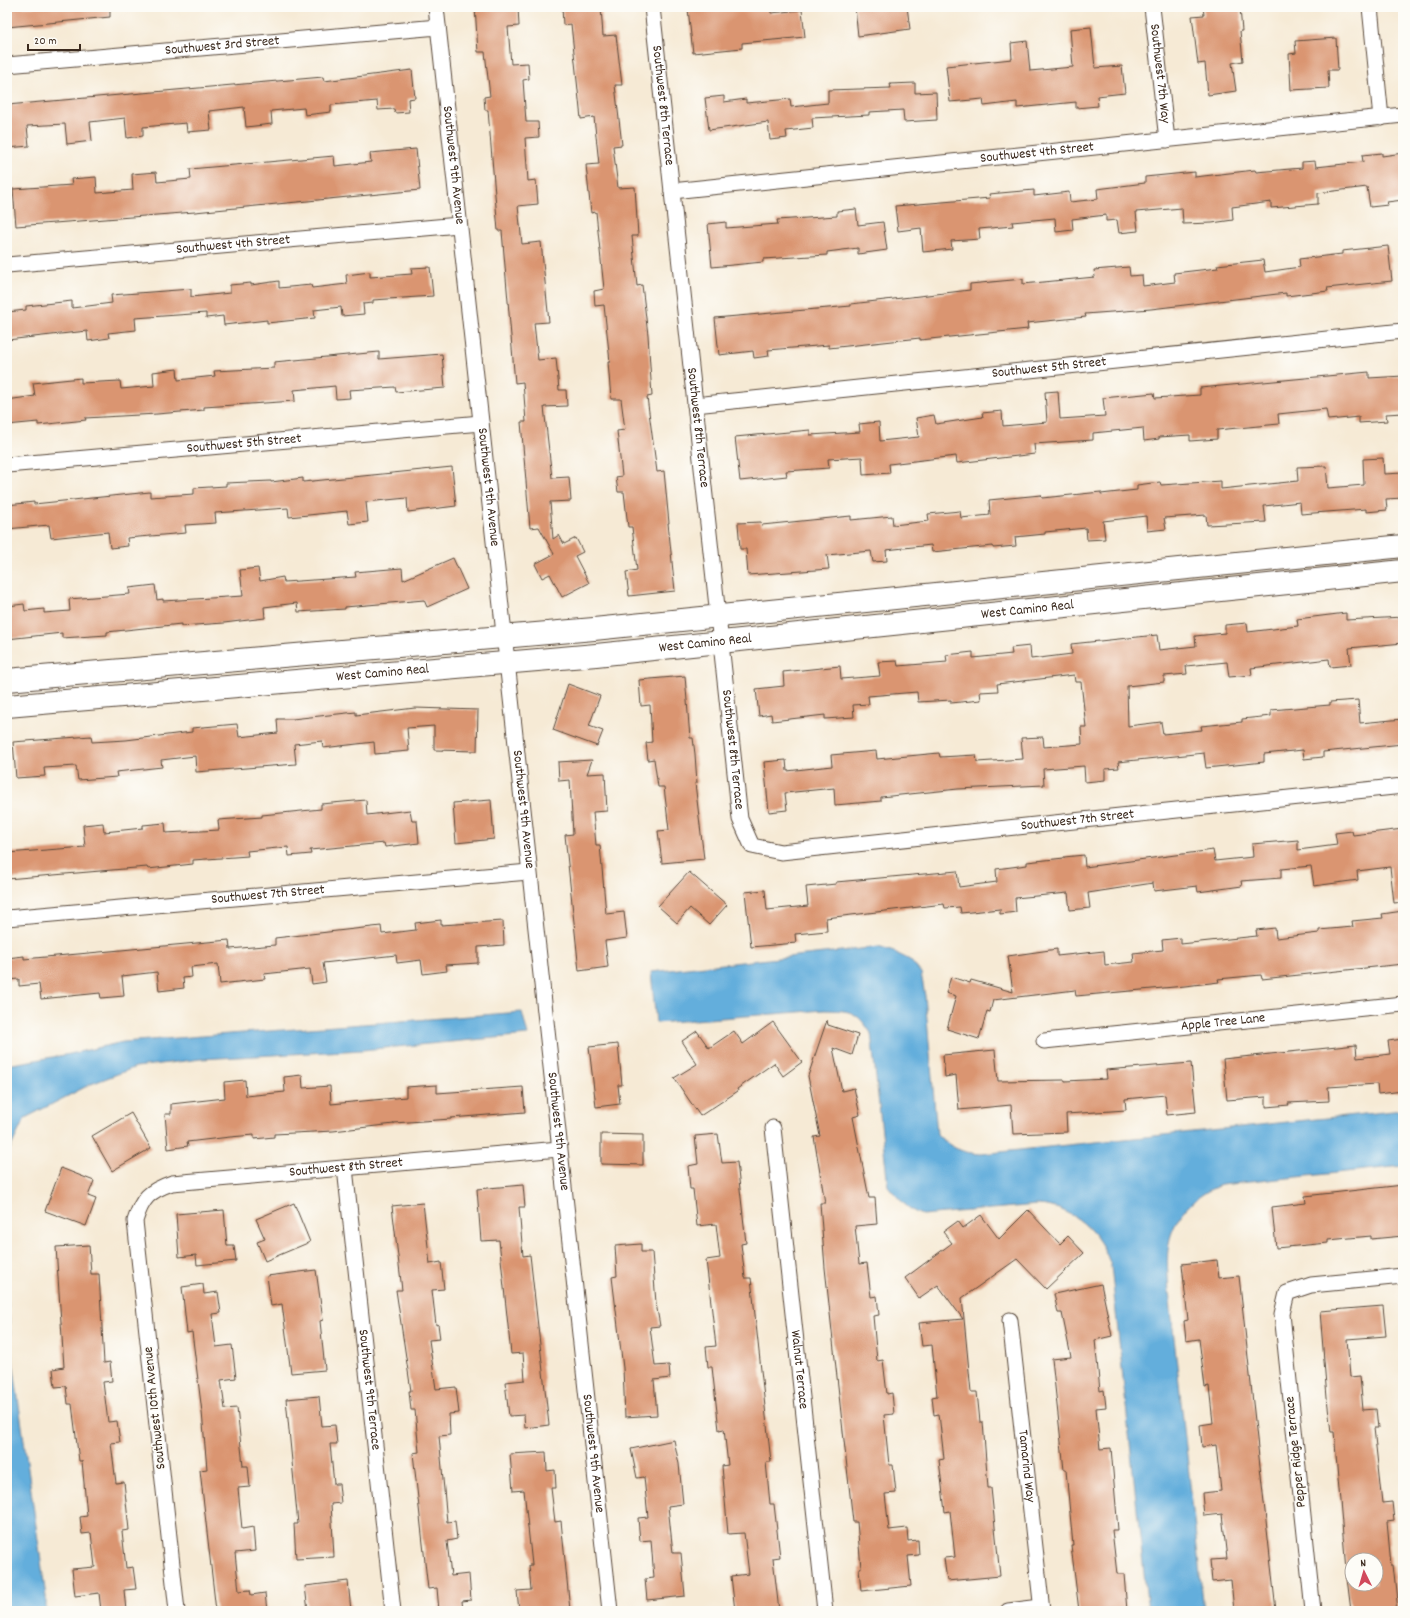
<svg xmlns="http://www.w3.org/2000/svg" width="1410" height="1618" font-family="Dekko,sans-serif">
<rect width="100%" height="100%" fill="#fdfcf7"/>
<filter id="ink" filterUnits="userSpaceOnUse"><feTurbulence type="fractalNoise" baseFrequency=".025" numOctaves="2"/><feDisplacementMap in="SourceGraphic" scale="8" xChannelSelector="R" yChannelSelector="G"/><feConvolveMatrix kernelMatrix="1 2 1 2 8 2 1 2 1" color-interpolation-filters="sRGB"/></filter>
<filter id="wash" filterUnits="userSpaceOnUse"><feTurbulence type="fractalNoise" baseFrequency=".012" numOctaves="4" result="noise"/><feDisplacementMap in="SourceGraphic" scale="16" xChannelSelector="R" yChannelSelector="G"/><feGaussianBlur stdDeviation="0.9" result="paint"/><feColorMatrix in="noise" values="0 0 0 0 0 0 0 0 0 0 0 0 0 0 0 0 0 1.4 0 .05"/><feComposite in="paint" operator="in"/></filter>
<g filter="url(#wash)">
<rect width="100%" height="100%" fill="#f6ead5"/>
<g fill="#64aedc" stroke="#506c7d">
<path d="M878 947 894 952 910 960 921 973 925 996 937 1134C950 1148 963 1153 981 1154L1403 1110V1166L1221 1185C1196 1194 1174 1216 1169 1243 1166 1259 1168 1276 1169 1292L1204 1611H1148L1111 1266C1101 1233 1073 1206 1037 1205L922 1215C907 1210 898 1197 888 1186L871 1033C855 1009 850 1011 824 1010L656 1023 651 972Z"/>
<polygon points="522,1012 528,1035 362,1050 201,1059 136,1067 91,1084 25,1118 7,1155 7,1065 70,1054 123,1042"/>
<polygon points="7,1293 11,1348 46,1597 46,1611 7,1611"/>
</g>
<g id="blocks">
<g fill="#da9571" fill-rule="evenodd">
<polygon points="7,7 110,7 110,17 7,27"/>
<polygon points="475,7 518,7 519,26 508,27 511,64 528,63 529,79 523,80 526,122 538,122 539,137 525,138 528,181 536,180 538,204 518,206 522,244 541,242 549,322 534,323 538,360 556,358 559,390 566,390 567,406 544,407 552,478 569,477 571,501 550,502 553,539 559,535 564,544 576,538 583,552 575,556 589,583 562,597 550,574 542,578 535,564 554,554 539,527 530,528 521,422 526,422 523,382 515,383 502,231 498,231 488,110 485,110 484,97 490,96 485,52 478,52"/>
<polygon points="562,7 601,7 603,36 616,35 622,85 615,85 622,145 613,146 618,188 635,187 638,236 632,236 637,286 642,285 648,335 652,396 647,397 657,472 664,471 669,523 668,523 675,591 629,596 626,572 637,570 632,527 628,527 624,492 618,492 616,477 622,476 617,431 625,430 621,399 611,399 608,362 610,362 604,305 595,306 594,291 604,289 596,212 591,213 586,165 599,164 594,117 581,119 571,24 563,25"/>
<polygon points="705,7 770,7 771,13 802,10 805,37 742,43 742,48 693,53 688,9"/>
<polygon points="855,7 907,7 910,29 858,36"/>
<polygon points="1203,7 1240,8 1242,31 1240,31 1243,61 1232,63 1236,91 1208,95 1205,63 1198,64 1192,16 1204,15"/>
<polygon points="1091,27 1095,68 1122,66 1125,93 1097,96 1098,106 1076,108 1076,102 1017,108 1017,102 984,106 983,99 950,102 946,66 1012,59 1011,43 1027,41 1030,71 1073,67 1070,29"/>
<polygon points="1336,38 1338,70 1328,70 1329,88 1291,90 1289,54 1296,53 1295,41"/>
<polygon points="412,70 415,98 408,99 409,112 395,113 394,109 378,110 377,101 331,105 331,112 305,115 304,108 271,111 272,124 246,127 244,107 209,111 211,130 187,132 186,123 143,127 143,136 127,138 125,118 90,122 92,141 67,144 65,124 27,126 29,146 8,148 7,105 323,77 324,81"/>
<polygon points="915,83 915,93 936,92 937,120 904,122 903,110 869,112 869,115 812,118 813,128 786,131 787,138 770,140 768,122 709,130 705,98 724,96 724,102 746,99 746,103 790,99 791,107 828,103 828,90 891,88 890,84"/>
<polygon points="416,149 420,190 195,212 16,226 13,189 72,185 71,179 96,177 97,193 133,190 132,174 156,172 157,182 191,179 190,169 334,156 335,166 371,162 370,153"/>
<polygon points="1382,153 1382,156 1403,153 1403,200 1387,202 1388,205 1370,207 1367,187 1318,193 1318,204 1271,208 1271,202 1232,207 1233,220 1212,223 1183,224 1182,208 1136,212 1138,231 1119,233 1117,220 1106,221 1106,215 1072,219 1073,230 1056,232 1055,218 1012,222 1013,226 979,229 980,239 951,241 952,249 923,252 921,228 898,231 895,206 990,198 989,194 1034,190 1034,196 1069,192 1070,202 1098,199 1097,189 1145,183 1145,177 1195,172 1195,177 1255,170 1256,172 1302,168 1302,162 1315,161 1316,167 1363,162 1362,155"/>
<polygon points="856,209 858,225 883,222 887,250 858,254 858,248 827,252 827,255 763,259 763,262 712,267 708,224 726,222 726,228 778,224 777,220 837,216 837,211"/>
<polygon points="1388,246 1392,281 1327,288 1328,291 1286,296 1286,293 1151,309 1085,314 1086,317 1027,323 1028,329 920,340 920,338 829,348 829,345 768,350 769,356 754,358 753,351 719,355 715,318 851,306 851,304 970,290 970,284 1023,279 1023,284 1095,277 1094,270 1129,267 1130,276 1142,275 1143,286 1175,282 1174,273 1218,268 1217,265 1263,260 1265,272 1300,267 1299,259 1342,254 1342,251"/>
<polygon points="430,267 433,296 373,300 373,303 363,304 364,314 342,316 341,307 314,310 315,318 267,323 267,320 224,325 223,316 206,318 206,313 135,318 136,330 108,333 109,338 88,341 87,331 7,340 7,312 26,310 26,306 72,301 72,308 112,303 111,295 191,289 191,297 230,293 230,285 251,283 251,285 279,281 279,288 311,285 312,288 347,284 346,275 370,272 370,277 412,274 411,268"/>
<polygon points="379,352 379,359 442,354 445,388 396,392 395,387 349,390 350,398 336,399 335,386 294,390 295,401 204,407 204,410 157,414 85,418 86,420 38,425 38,422 7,425 7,400 35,396 33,383 81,378 81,383 120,381 121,389 154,386 153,372 177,369 178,380 215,376 214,371 274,368 274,362"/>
<polygon points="1369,372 1369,378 1403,376 1403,413 1386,414 1387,421 1359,423 1359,417 1328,420 1326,409 1278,414 1279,424 1217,430 1217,439 1190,441 1190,435 1159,437 1159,439 1144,441 1143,428 1093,433 1093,440 1034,444 1035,454 957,463 956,456 889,464 890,473 863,475 862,457 828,459 829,468 786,471 787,476 740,481 735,437 810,430 810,435 860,432 859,424 879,422 880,441 919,437 916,418 934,415 936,424 983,417 982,413 1002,411 1003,426 1047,422 1045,392 1058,391 1060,419 1105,416 1103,398 1154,393 1155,398 1200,395 1200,388"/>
<polygon points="1383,458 1384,474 1403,473 1403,498 1386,499 1387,510 1366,512 1366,509 1301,514 1300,502 1264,506 1266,522 1207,525 1206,515 1164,518 1166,529 1147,531 1146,516 1103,521 1105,539 1087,540 1086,528 1045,532 1045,534 1015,537 1016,546 993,548 993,546 932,552 931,545 886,550 887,561 873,562 871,551 827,555 829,569 748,575 746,549 740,549 738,523 761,522 762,525 851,516 851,520 892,516 893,525 929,521 928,514 960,511 961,518 990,515 989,500 1041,495 1042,498 1101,492 1101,494 1137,490 1137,485 1160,482 1161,485 1221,481 1221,489 1298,481 1297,467 1326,466 1328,488 1364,485 1363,459"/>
<polygon points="452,467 456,506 408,512 407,498 366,502 368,522 349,524 347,511 289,517 288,508 215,513 216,523 185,525 186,533 127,538 128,546 110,548 108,532 51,538 49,525 7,529 7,505 34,502 34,504 150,492 150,497 194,494 194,488 226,486 226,483 271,481 271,482 303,478 303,482"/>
<polygon points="453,558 467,589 427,607 424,600 345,607 345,609 298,612 297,603 264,607 265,618 224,623 181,626 181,624 107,632 107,635 62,638 62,633 7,639 8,606 24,604 25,611 44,609 44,613 70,611 69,599 130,594 129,588 155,585 157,600 163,599 163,601 243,596 240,570 258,568 260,581 283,577 284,582 356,577 355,572 402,568 403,580"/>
<polygon points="1346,613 1346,620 1403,617 1403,643 1349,648 1351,665 1330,667 1329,659 1251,668 1252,675 1229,677 1227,662 1186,666 1187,674 1164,676 1164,682 1127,686 1128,726 1161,722 1163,734 1202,730 1201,726 1242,722 1242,719 1271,716 1271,710 1330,705 1330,702 1358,700 1360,723 1403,719 1403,744 1323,752 1323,757 1304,759 1303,750 1264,754 1264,762 1206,768 1204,753 1118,762 1119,768 1105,769 1105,780 1085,782 1084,766 1043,769 1044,785 958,789 881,797 881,801 835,805 834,788 785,793 787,810 769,812 764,762 786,760 787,771 832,766 831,755 876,751 877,759 939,753 940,757 976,755 977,762 1023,759 1021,738 1043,737 1044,747 1082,744 1081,727 1086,727 1081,682 1075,682 1074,675 997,684 998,691 980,692 981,700 951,703 951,700 918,702 917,692 868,696 869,704 853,705 854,717 825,719 825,715 772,721 771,714 759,716 756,689 784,686 783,672 840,666 841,679 880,676 878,662 897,661 898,666 947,662 946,655 973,652 973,658 1012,654 1011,648 1030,646 1031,659 1072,654 1071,644 1157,635 1159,650 1196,646 1195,636 1225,633 1225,625 1247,623 1248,632 1298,626 1297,619"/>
<polygon points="685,676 690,738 693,738 695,754 697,783 695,783 704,859 662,863 658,831 669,830 664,787 658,787 654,759 648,760 646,743 652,742 650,705 641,706 639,680"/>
<polygon points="568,684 600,696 589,726 603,731 597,746 553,730"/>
<polygon points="415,708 478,710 477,751 434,750 434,726 407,728 409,751 375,754 374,742 323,748 322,741 294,744 296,764 196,772 195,756 161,760 162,767 116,772 117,777 78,780 76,766 44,768 45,776 16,778 13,742 91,736 92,742 126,740 192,732 192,728 237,724 239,737 278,733 277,719 292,719 356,712 356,715"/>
<polygon points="592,760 587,774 605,773 607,811 593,812 596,845 600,845 606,914 624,912 627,938 605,941 608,967 579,971 565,835 573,834 570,780 559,781 558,762"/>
<polygon points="366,800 367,815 410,810 412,821 417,821 419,843 385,847 384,843 310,850 311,854 289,856 288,847 247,851 248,856 193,860 193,864 148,869 147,867 7,879 7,853 85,847 83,825 103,823 104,832 143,828 143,825 165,823 166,833 219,830 218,820 262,817 262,815 321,809 321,804"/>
<polygon points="491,800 494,839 456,843 453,803"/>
<polygon points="1403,829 1403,902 1394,903 1390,867 1357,871 1358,880 1314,886 1311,866 1281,869 1281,878 1241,881 1242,886 1198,892 1197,886 1154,891 1153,883 1088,893 1090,908 1070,910 1068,893 1015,898 1016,912 1000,914 1000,909 961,913 960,907 945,908 944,904 826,918 827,931 795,934 796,943 751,947 745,892 765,890 767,910 808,906 806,887 836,884 836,882 957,871 959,887 997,882 996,869 1027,865 1027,862 1064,858 1064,857 1084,855 1085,867 1213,850 1215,861 1253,857 1252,844 1298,840 1298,850 1337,845 1335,833 1352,831 1353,835"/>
<polygon points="689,872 727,905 709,925 690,908 677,923 658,906"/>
<polygon points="1403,911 1403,964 1262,979 1261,975 1218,979 1219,982 1185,986 1076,996 1075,990 993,1000 990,1012 987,1011 979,1039 947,1029 956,996 946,993 951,977 970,983 971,980 1013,992 1008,956 1057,949 1057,956 1104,951 1105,965 1134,962 1133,953 1163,950 1162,940 1181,938 1181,944 1257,936 1256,930 1275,928 1276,938 1319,933 1319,930 1353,927 1352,921 1383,918 1382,914"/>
<polygon points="441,920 441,925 503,921 504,945 478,947 478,963 446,965 447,971 423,974 421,960 397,963 396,955 323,963 326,982 312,984 310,969 264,974 265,979 220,984 218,964 191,967 192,977 183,978 184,988 159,991 157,972 122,976 124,996 101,998 100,993 41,999 39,984 19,986 19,979 7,980 7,958 24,956 24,959 229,940 230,949 275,945 275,938 381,926 382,934 416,930 415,923"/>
<polygon points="827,1020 828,1025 858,1035 852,1055 833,1048 842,1091 854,1088 860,1115 853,1117 869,1198 875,1198 877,1224 855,1226 859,1264 867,1263 871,1297 877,1296 879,1315 873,1316 877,1361 883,1360 887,1394 892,1393 894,1414 884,1415 889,1465 893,1465 896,1493 885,1494 889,1530 907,1528 908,1541 918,1540 919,1555 908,1556 911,1586 861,1591 859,1568 861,1568 857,1522 853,1522 825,1268 820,1203 825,1203 814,1137 820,1136 808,1076"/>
<polygon points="773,1022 802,1062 783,1076 774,1063 737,1089 738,1091 700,1116 674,1078 697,1064 682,1041 697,1031 709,1048 734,1031 743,1044"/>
<polygon points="1403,1039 1403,1091 1378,1094 1377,1084 1328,1087 1329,1101 1288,1103 1289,1105 1266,1107 1266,1097 1227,1100 1223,1059 1356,1045 1357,1058 1390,1054 1388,1041"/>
<polygon points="618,1044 622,1085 618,1085 620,1104 596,1107 589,1047"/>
<polygon points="995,1050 998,1081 1065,1080 1065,1081 1107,1079 1106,1070 1191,1063 1196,1112 1167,1115 1165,1095 1125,1099 1126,1110 1066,1114 1067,1132 1013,1134 1011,1105 959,1110 956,1075 945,1077 943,1055"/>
<polygon points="302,1075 303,1088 330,1086 331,1104 406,1097 406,1087 437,1085 437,1093 523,1087 525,1112 451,1118 451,1119 394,1123 394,1124 333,1131 274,1134 274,1137 254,1139 254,1135 230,1137 187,1142 188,1146 168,1149 165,1114 171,1114 171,1104 225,1098 224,1082 245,1080 246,1096 285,1092 284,1077"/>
<polygon points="131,1113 151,1148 112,1171 92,1136"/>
<polygon points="601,1134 643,1135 643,1165 601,1164"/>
<polygon points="718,1134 722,1163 737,1162 746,1243 741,1244 745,1278 751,1278 771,1462 766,1462 770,1504 774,1504 780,1557 773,1558 779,1611 735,1611 731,1576 749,1574 744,1533 728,1534 722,1466 728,1465 724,1429 719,1430 712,1367 708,1367 706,1347 716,1346 706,1260 720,1258 716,1224 697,1226 693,1189 690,1189 688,1166 698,1164 695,1136"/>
<polygon points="61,1168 94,1181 88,1196 96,1199 86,1226 45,1211"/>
<polygon points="523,1185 525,1207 519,1207 523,1256 530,1255 549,1425 525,1428 524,1415 509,1416 505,1382 525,1380 523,1353 511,1354 499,1240 481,1241 477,1189"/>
<polygon points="1403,1185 1403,1236 1371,1239 1371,1236 1328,1240 1328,1243 1276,1248 1272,1207 1306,1203 1305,1196"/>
<polygon points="294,1203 310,1242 265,1261 257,1242 265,1239 256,1219"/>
<polygon points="423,1203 430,1264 441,1262 444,1289 432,1290 436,1325 438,1324 440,1339 429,1340 436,1389 456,1387 459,1413 449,1414 450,1435 439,1436 447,1522 455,1521 457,1539 447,1541 451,1576 469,1574 471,1600 462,1601 463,1611 439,1611 437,1588 428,1589 413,1453 419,1452 415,1410 411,1410 409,1391 411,1391 396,1290 402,1290 392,1206"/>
<polygon points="224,1210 227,1246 234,1246 236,1261 197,1265 196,1255 179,1257 176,1214"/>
<polygon points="1028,1210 1060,1244 1068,1236 1084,1253 1046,1289 1017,1259 962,1298 971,1392 977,1392 980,1422 983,1422 988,1488 991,1488 1000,1576 947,1581 944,1558 955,1557 950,1511 945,1512 939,1460 944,1459 939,1414 934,1415 932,1397 937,1396 932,1345 922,1346 919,1323 963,1319 938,1285 919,1298 905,1278 952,1243 943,1232 958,1221 963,1228 981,1215 999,1239"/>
<polygon points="641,1244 641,1252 652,1252 656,1303 660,1326 650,1327 655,1366 669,1365 670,1378 654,1380 657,1415 625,1417 623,1368 612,1277 617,1276 615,1246"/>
<polygon points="89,1245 91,1274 99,1274 104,1363 110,1362 112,1381 103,1382 108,1422 117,1421 120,1442 111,1443 116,1483 124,1482 129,1530 122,1531 126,1568 133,1567 136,1589 124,1590 126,1611 101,1611 99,1593 75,1596 72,1569 95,1567 91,1533 82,1534 80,1517 87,1516 82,1461 79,1461 72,1404 68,1404 66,1386 55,1387 53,1369 64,1367 56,1247"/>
<polygon points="1217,1260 1219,1278 1239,1276 1276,1611 1234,1611 1231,1580 1212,1582 1210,1560 1227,1559 1222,1514 1204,1516 1202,1493 1221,1491 1216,1445 1202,1447 1200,1425 1213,1423 1209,1386 1205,1387 1199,1339 1186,1341 1184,1321 1188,1320 1182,1264"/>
<polygon points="316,1270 323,1320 320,1321 325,1370 291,1373 282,1304 271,1306 267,1276"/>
<polygon points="203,1284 204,1294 218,1292 221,1313 212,1314 216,1347 232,1345 236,1378 221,1380 225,1409 237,1408 243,1466 248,1466 250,1487 238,1488 242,1529 253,1527 255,1551 235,1553 239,1591 250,1590 251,1595 265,1593 267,1611 216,1611 200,1470 207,1469 202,1412 192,1332 187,1333 182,1287"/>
<polygon points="1101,1284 1112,1336 1095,1340 1100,1391 1104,1390 1106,1407 1096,1408 1100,1449 1111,1448 1118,1530 1112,1530 1117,1574 1124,1574 1127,1611 1079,1611 1071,1545 1073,1545 1069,1503 1066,1470 1064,1470 1052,1359 1071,1357 1062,1313 1058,1313 1054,1294"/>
<path d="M1383 1306 1386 1336 1347 1339 1350 1377 1360 1376 1363 1410 1376 1409 1378 1428H1374L1382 1503 1392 1502 1394 1521 1387 1522 1391 1565H1393L1398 1611H1351L1346 1570 1334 1432H1331L1327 1398 1320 1311ZM1352 1560H1376V1584H1352Z"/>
<polygon points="319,1396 322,1426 335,1425 337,1444 330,1444 334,1484 339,1484 341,1503 331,1504 334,1557 296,1559 294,1524 298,1524 286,1399"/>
<polygon points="674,1440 679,1464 683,1504 668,1506 673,1553 681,1553 685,1596 647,1600 645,1579 654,1578 651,1540 640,1541 638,1518 648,1517 644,1477 637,1478 631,1449"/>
<polygon points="546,1452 547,1471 555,1470 556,1488 551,1488 555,1522 561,1521 570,1610 519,1611 517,1591 531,1590 529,1565 532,1565 524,1490 513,1491 510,1454"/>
<polygon points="348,1581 351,1611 308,1611 305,1586"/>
</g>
</g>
</g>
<g filter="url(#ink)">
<use href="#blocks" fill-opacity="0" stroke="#574739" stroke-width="1"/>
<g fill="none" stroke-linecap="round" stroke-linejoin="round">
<defs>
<g id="street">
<path id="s1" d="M436 7 610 1611"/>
<path id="s2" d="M652 7 740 819 752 846 781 852 1403 786"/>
<path id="s3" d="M1152 7 1167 140"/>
<polyline points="1370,7 1381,118"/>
<path id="s4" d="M7 65 438 27"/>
<path id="s5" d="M672 191 1403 115"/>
<path id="s6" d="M7 265 459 225"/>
<path id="s7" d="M695 405 1403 331"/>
<path id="s8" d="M7 465 481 423"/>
<path id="s9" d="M7 918 529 872"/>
<path id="s10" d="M1044 1041 1403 1004"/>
<path id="s11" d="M773 1128 825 1611"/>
<path id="s12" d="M345 1168 393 1611"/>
<path id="s13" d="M1010 1320 1042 1611"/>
<path id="s14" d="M177 1611 135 1221C142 1198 149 1191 172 1183L559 1149"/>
<polyline points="1008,1611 1041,1607"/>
<polyline points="1313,1611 1282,1314 1287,1293 1311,1285 1403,1276"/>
</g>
<g id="secondary">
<polyline points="7,680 594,629 1403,546"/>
<path id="s15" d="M7 706 596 655 1403 571"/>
</g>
</defs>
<use href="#street" stroke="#574739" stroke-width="17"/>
<use href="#secondary" stroke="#574739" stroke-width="24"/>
<use href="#street" stroke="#fff" stroke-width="15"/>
<use href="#secondary" stroke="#fff" stroke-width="22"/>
</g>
</g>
<g text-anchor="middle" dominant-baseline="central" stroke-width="3.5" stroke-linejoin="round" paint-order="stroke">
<g font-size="14" fill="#3b2a1e" stroke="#fdfcf7">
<text stroke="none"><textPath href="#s4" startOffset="216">Southwest 3rd Street</textPath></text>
<text stroke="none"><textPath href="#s3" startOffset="67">Southwest 7th Way</textPath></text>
<text stroke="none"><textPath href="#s2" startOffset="99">Southwest 8th Terrace</textPath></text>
<text stroke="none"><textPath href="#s5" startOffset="367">Southwest 4th Street</textPath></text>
<text stroke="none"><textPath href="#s1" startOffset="159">Southwest 9th Avenue</textPath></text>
<text stroke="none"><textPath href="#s6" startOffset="227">Southwest 4th Street</textPath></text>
<text stroke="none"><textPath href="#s7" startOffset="356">Southwest 5th Street</textPath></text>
<text stroke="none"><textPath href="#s2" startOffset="423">Southwest 8th Terrace</textPath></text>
<text stroke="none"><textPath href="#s8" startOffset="238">Southwest 5th Street</textPath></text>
<text stroke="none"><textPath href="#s1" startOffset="483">Southwest 9th Avenue</textPath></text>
<text stroke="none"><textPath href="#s15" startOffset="1025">West Camino Real</textPath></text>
<text stroke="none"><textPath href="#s15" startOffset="701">West Camino Real</textPath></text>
<text stroke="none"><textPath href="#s15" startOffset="377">West Camino Real</textPath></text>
<text stroke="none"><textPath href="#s2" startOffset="747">Southwest 8th Terrace</textPath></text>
<text stroke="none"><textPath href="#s1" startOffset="807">Southwest 9th Avenue</textPath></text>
<text stroke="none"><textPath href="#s2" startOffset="1174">Southwest 7th Street</textPath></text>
<text stroke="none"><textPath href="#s9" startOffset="262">Southwest 7th Street</textPath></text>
<text stroke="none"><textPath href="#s10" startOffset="180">Apple Tree Lane</textPath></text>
<text stroke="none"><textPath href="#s1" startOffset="1131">Southwest 9th Avenue</textPath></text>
<text stroke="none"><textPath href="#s14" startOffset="623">Southwest 8th Street</textPath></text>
<text stroke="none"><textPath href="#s11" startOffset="243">Walnut Terrace</textPath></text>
<text stroke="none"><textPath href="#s12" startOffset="223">Southwest 9th Terrace</textPath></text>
<text transform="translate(155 1408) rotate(-96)">Southwest 10th Avenue</text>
<text transform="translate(1296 1452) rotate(-96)">Pepper Ridge Terrace</text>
<text stroke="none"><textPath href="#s1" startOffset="1455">Southwest 9th Avenue</textPath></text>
<text stroke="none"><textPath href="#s13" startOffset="147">Tamarind Way</textPath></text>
</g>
</g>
<rect width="1410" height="1618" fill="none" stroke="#fdfcf7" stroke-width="24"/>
<g transform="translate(1364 1572) rotate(355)"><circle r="19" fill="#fdfcf7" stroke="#afa8a0"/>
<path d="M0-3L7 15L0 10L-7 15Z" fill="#d1495b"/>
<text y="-6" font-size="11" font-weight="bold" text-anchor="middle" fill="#3b2a1e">N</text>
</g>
<path d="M28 44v6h52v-6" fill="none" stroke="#3b2a1e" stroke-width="2"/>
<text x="34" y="44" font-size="12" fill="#3b2a1e" stroke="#fdfcf7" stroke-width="3" paint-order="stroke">20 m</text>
</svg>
